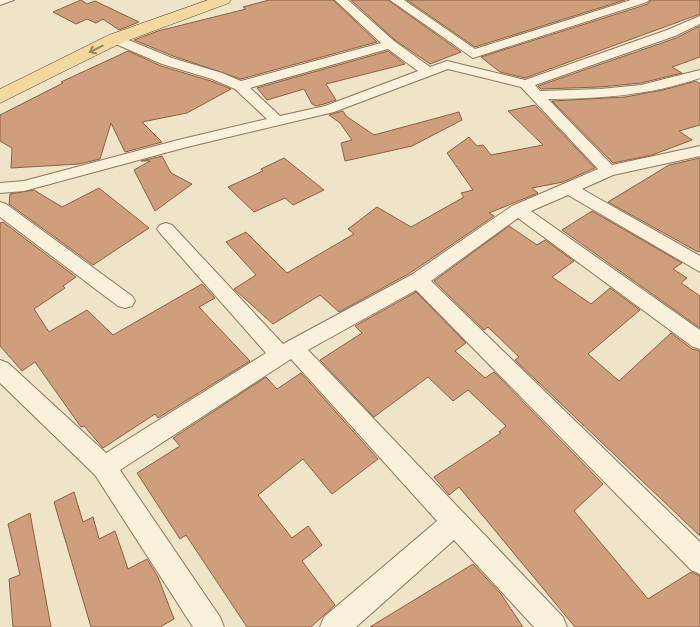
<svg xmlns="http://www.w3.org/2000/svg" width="700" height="627" font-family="Spectral,serif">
<rect width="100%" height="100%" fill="#f0e4c8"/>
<g fill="#cf9f7d" stroke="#8d5f41">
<polygon points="81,0 87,4 95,1 139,22 119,30 103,19 96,23 87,19 76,24 53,12"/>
<polygon points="269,0 333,0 377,42 241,79 173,56 134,40 158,31 246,9 243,7"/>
<polygon points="351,0 388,0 461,52 430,64 395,40"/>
<polygon points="407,0 625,0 475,47"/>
<polygon points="651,0 700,0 700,14 525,78 500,72 481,57 648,4"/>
<polygon points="700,26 700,57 672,67 682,73 641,83 600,87 541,89 538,86 676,38"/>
<polygon points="128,51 161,66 211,81 231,89 187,113 142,122 162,142 125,152 111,123 100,159 79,164 11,168 12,148 0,141 0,115 63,83 61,82"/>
<polygon points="388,51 405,64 326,84 336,100 324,104 316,106 312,104 304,89 267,100 257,88"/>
<polygon points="696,81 700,84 700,125 679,131 692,140 652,155 613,163 552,101 625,97 663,90"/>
<polygon points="535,105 595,168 563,182 532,188 538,193 489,213 494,216 410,273 339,312 320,295 273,324 234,289 256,275 226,242 246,232 287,273 354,234 348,229 377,207 411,227 464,197 461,193 473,190 447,153 469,137 477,146 483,145 491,155 543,145 508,111"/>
<polygon points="343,111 346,116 374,135 459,112 462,120 412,146 345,161 341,143 352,140 340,123 329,115"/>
<polygon points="162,156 171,173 192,184 155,211 134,170 150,161 141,161"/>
<polygon points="284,158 324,190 293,205 285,198 254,212 228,187 263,171 261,169"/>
<polygon points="700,158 700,251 698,252 608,202 669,165"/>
<polygon points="99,188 149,228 93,265 9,204 10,194 34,190 62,207"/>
<polygon points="592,211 682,263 673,269 687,278 681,283 700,296 700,328 562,230"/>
<polygon points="3,222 76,277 63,286 65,288 34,309 49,332 87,310 113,335 202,284 215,298 199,307 250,361 158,418 155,414 103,448 84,426 81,427 35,362 22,371 0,346 0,223"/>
<polygon points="509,226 537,245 545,240 574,261 552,277 591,304 610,288 640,310 588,354 619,381 671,333 692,349 700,351 700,536 515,360 519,357 488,327 484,330 434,281"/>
<polygon points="416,292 466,343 455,351 485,378 494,372 603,484 574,511 648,599 691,572 700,576 700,627 575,627 459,487 449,495 434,477 501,433 499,432 506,426 468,390 453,401 428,377 374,417 320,360 362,333 355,326"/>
<polygon points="301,373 378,459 332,494 303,459 258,495 292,538 308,526 322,545 302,561 335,605 311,627 247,627 186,535 180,539 137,473 180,446 173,438 266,377 277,389"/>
<polygon points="74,492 83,522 93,517 99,539 115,531 128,569 147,559 158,577 174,619 160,627 91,627 54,502"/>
<polygon points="30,513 51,627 13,627 9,579 20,575 8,524"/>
<polygon points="473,564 501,594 523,627 370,627"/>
</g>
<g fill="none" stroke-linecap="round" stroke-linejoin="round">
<defs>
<g id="street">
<polygon points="0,0 14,0 0,5"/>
<path d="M335 0H348L394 41 430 67 447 61 525 80 667 30 700 16V24L675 36 535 85 540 91 600 89 641 85 700 70V78C651 95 600 99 548 99L612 165 700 146V156L613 175 582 189 700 256V272L568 195 531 211 700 330V349L693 347 518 218 431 281 700 542V574L691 570 416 290 308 350 563 617 567 627H534L454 540 356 627H320L324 617 437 521 291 359 120 470 220 617 224 627H193L95 475 0 383V360L8 363 106 453 266 353 160 233 157 229 160 225 166 223 172 225 283 344 411 275 512 206 598 169 521 87 448 69 334 112 187 147 24 191 0 193V183L24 181 178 140 267 119 235 89 212 79 162 64 111 42 109 39 111 36H119L172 58 222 73 241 81 381 43ZM388 49 418 71 325 106 280 116 250 88Z"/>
<polygon points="390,0 404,0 475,49 631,0 649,0 647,2 473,58"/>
<polygon points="0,202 6,204 132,296 135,301 132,306 125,308 118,306 0,217"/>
</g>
<polygon id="primary" points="208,0 231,0 229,3 121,43 0,103 0,89 109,35"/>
</defs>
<use href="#street" stroke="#8d765c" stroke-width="2"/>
<use href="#primary" stroke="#5b4430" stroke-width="1"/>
<use href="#street" fill="#faf1dc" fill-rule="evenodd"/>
<use href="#primary" fill="#f3d9a0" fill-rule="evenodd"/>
</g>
<defs><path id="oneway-shaft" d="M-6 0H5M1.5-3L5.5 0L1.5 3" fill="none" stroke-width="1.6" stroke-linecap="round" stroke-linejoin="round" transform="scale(1.25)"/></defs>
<use stroke="#988460" href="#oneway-shaft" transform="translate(96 49) rotate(153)"/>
</svg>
